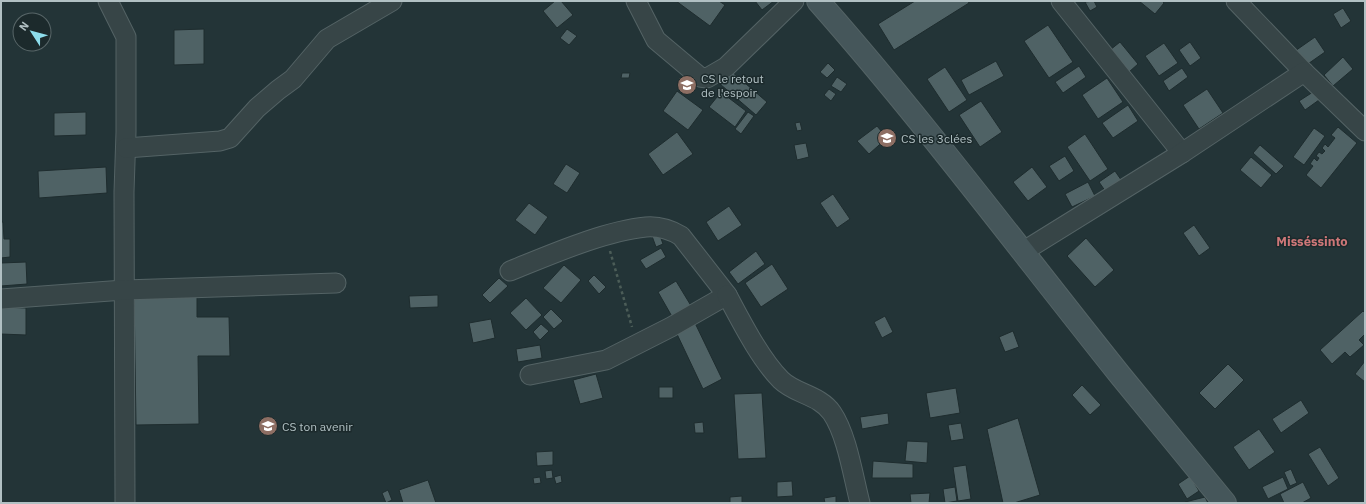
<svg xmlns="http://www.w3.org/2000/svg" width="1366" height="504" font-family="'IBM Plex Sans',sans-serif">
<rect width="100%" height="100%" fill="#233437"/>
<g fill="#4f6265" stroke="#1e2c2e">
<polygon points="555,1 561,1 573,15 557,28 543,11"/>
<polygon points="676,1 719,1 725,5 710,26"/>
<polygon points="755,1 774,1 762,10"/>
<polygon points="915,1 968,1 969,3 894,50 878,24"/>
<polygon points="1094,1 1097,7 1090,11 1085,2"/>
<polygon points="1139,1 1162,1 1164,3 1155,14"/>
<polygon points="1343,8 1351,21 1341,28 1333,14"/>
<polygon points="1048,25 1073,62 1049,78 1024,41"/>
<polygon points="204,29 204,64 174,65 174,30"/>
<polygon points="567,29 577,36 569,45 560,38"/>
<polygon points="1315,37 1325,52 1305,66 1295,51"/>
<polygon points="1120,42 1138,64 1129,72 1110,50"/>
<polygon points="1190,42 1201,58 1190,66 1179,50"/>
<polygon points="1164,43 1178,63 1159,76 1145,56"/>
<polygon points="1343,57 1353,69 1333,86 1324,75"/>
<polygon points="996,61 1004,76 969,95 961,80"/>
<polygon points="828,63 835,70 827,78 820,72"/>
<polygon points="1079,66 1086,77 1063,93 1055,82"/>
<polygon points="945,67 967,100 949,112 927,79"/>
<polygon points="1182,68 1188,77 1169,91 1163,81"/>
<polygon points="731,71 767,102 756,115 720,84"/>
<polygon points="622,73 630,73 629,78 621,78"/>
<polygon points="837,77 847,84 841,92 831,86"/>
<polygon points="1107,78 1123,102 1098,119 1082,95"/>
<polygon points="829,89 836,94 831,101 824,95"/>
<polygon points="1207,89 1223,113 1199,129 1183,105"/>
<polygon points="677,91 703,110 688,130 663,111"/>
<polygon points="721,92 746,111 735,127 709,107"/>
<polygon points="1313,92 1319,100 1305,110 1299,101"/>
<polygon points="981,101 1002,132 980,147 959,115"/>
<polygon points="1128,105 1138,121 1113,138 1102,123"/>
<polygon points="86,112 86,135 54,136 54,113"/>
<polygon points="748,112 754,116 741,134 735,129"/>
<polygon points="800,122 802,130 797,131 795,123"/>
<polygon points="877,126 887,138 869,154 857,141"/>
<polygon points="1338,127 1357,143 1321,188 1306,175 1313,166 1310,164 1314,158 1317,161 1319,158 1316,156 1319,152 1322,154 1325,151 1322,148 1325,144 1328,147 1335,138 1331,135"/>
<polygon points="1314,128 1325,136 1304,165 1293,157"/>
<polygon points="677,132 693,154 663,175 648,154"/>
<polygon points="1085,134 1108,169 1090,181 1067,147"/>
<polygon points="806,143 809,157 797,160 794,145"/>
<polygon points="1260,145 1284,166 1276,174 1253,153"/>
<polygon points="1065,156 1074,171 1059,181 1049,166"/>
<polygon points="1251,157 1272,175 1261,188 1240,170"/>
<polygon points="566,164 580,173 567,193 553,184"/>
<polygon points="106,167 107,193 39,198 38,171"/>
<polygon points="1032,167 1047,187 1028,201 1013,182"/>
<polygon points="1115,171 1124,184 1108,195 1099,182"/>
<polygon points="1088,182 1095,196 1072,207 1065,194"/>
<polygon points="833,194 850,219 837,228 820,203"/>
<polygon points="529,203 548,217 535,235 515,220"/>
<polygon points="729,206 742,225 718,241 706,222"/>
<polygon points="1,222 3,222 4,239 10,239 10,257 1,258"/>
<polygon points="1194,225 1210,248 1199,256 1183,233"/>
<polygon points="659,233 663,244 656,247 652,236"/>
<polygon points="1086,238 1114,270 1095,287 1067,256"/>
<polygon points="661,248 666,257 646,269 640,260"/>
<polygon points="756,251 765,264 738,284 729,272"/>
<polygon points="26,262 27,284 1,286 1,263"/>
<polygon points="772,264 788,289 761,307 745,283"/>
<polygon points="564,265 581,280 561,303 543,288"/>
<polygon points="594,275 606,287 599,294 588,281"/>
<polygon points="499,278 508,286 490,303 482,295"/>
<polygon points="676,281 693,309 674,320 658,292"/>
<polygon points="197,292 197,317 229,317 230,356 198,356 199,424 136,425 134,293"/>
<polygon points="438,295 438,307 410,308 409,296"/>
<polygon points="526,298 542,315 526,330 510,313"/>
<polygon points="1,307 26,308 26,335 1,334"/>
<polygon points="551,309 563,321 554,329 543,317"/>
<polygon points="1363,311 1365,313 1365,334 1359,340 1364,345 1350,357 1345,352 1332,364 1320,350"/>
<polygon points="885,316 893,332 882,338 874,322"/>
<polygon points="491,319 495,338 473,343 469,323"/>
<polygon points="695,323 722,379 703,389 676,332"/>
<polygon points="541,324 549,331 540,340 533,332"/>
<polygon points="1013,331 1019,347 1005,352 999,337"/>
<polygon points="540,345 542,358 518,362 516,349"/>
<polygon points="1365,361 1365,382 1355,374"/>
<polygon points="1228,364 1244,380 1215,409 1199,393"/>
<polygon points="596,374 603,398 580,404 573,380"/>
<polygon points="1082,385 1101,405 1090,415 1072,395"/>
<rect x="659" y="387" width="14" height="11"/>
<polygon points="956,388 960,413 930,418 926,393"/>
<polygon points="762,393 766,458 738,459 734,394"/>
<polygon points="1301,400 1309,413 1281,433 1272,419"/>
<polygon points="888,413 889,424 862,429 860,417"/>
<polygon points="1018,418 1040,495 1014,503 1003,503 987,429"/>
<polygon points="703,422 704,433 695,433 694,423"/>
<polygon points="961,423 964,439 951,441 948,425"/>
<polygon points="1259,429 1275,452 1249,470 1233,447"/>
<polygon points="907,441 928,442 927,463 905,461"/>
<polygon points="1320,447 1339,478 1328,486 1308,454"/>
<polygon points="553,451 553,465 537,466 536,452"/>
<polygon points="873,461 913,464 913,478 872,478"/>
<polygon points="966,465 971,499 958,501 953,467"/>
<polygon points="1291,469 1297,483 1290,486 1284,472"/>
<polygon points="552,470 553,478 546,479 545,471"/>
<polygon points="561,475 562,482 556,484 554,477"/>
<polygon points="1190,476 1199,491 1187,499 1178,484"/>
<polygon points="540,477 541,483 534,484 533,478"/>
<polygon points="1283,477 1288,489 1268,499 1262,487"/>
<polygon points="428,480 436,503 403,503 399,490"/>
<polygon points="792,481 793,496 777,497 777,482"/>
<polygon points="1303,482 1311,498 1302,503 1284,503 1280,494"/>
<polygon points="955,487 957,501 945,503 943,489"/>
<polygon points="388,490 392,500 386,503 382,493"/>
<polygon points="930,493 929,503 911,503 910,494"/>
<polygon points="742,496 742,503 730,503 730,497"/>
<polygon points="836,496 836,503 825,503 824,498"/>
<polygon points="1205,497 1208,503 1185,502"/>
</g>
<g fill="none" stroke-linecap="round" stroke-linejoin="round">
<defs>
<g id="street">
<polyline points="108,1 126,37 126,132 124,192 125,503"/>
<polyline points="636,1 656,40 700,77 707,78 726,67 794,1"/>
<polyline points="1061,1 1182,153"/>
<polyline points="1236,1 1304,72"/>
<polyline points="126,148 220,141 230,138 257,108 278,90 293,79 327,39 392,1"/>
<polyline points="1024,251 1182,153 1304,72 1365,131"/>
<path d="M510 271C550 255 604 231 646 227 658 226 671 230 681 236L727 295 671 327 606 360 530 375"/>
<path d="M727 295C741 321 760 359 781 380 795 394 820 395 832 413 847 435 853 476 860 503"/>
<polyline points="1,299 124,290 336,283"/>
</g>
<path id="secondary" d="M818 1C924 121 1020 250 1120 375 1155 418 1190 460 1225 503"/>
</defs>
<use href="#street" stroke="#546365" stroke-width="21"/>
<use href="#secondary" stroke="#546365" stroke-width="24"/>
<polyline stroke="#4c5d58" stroke-width="2.5" stroke-dasharray="3 3" stroke-linecap="butt" points="610,251 632,327"/>
<use href="#street" stroke="#374547" stroke-width="19"/>
<use href="#secondary" stroke="#45565a" stroke-width="22"/>
</g>
<defs>
<symbol id="school-disc" viewBox="-11 -11 22 22"><circle r="9.5" fill="#8d6e63" stroke="#1c2a2c"/><path d="M0-5L7-2L0 1L-7-2ZM-4 1L0 2.5L4 1V4Q0 6-4 4Z" fill="#fff"/></symbol>
</defs>
<g fill-rule="evenodd">
<use href="#school-disc" x="676" y="74" width="22" height="22"/>
<use href="#school-disc" x="876" y="127" width="22" height="22"/>
<use href="#school-disc" x="257" y="415" width="22" height="22"/>
</g>
<g text-anchor="middle" dominant-baseline="central" stroke-width="3" stroke-linejoin="round" paint-order="stroke">
<g font-size="12" fill="#b1c0c3" stroke="#1c2a2c" text-anchor="start">
<text x="701" y="78">CS le retout<tspan x="701" dy="14">de l'espoir</tspan></text>
<text x="901" y="138">CS les 3clées</text>
<text x="282" y="426">CS ton avenir</text>
</g>
<g font-size="13" font-weight="bold" fill="#ce7778" stroke="#1c2a2c">
<text x="1312" y="241">Misséssinto</text>
</g>
</g>
<rect width="1366" height="504" fill="none" stroke="#b1c0c3" stroke-width="4"/>
<g transform="translate(32 32) rotate(306)"><circle r="19" fill="#1c2a2c" stroke="#586668"/>
<path d="M0-3L7 15L0 10L-7 15Z" fill="#8dddec"/>
<text y="-6" font-size="11" font-weight="bold" text-anchor="middle" fill="#b1c0c3">N</text>
</g>
</svg>
